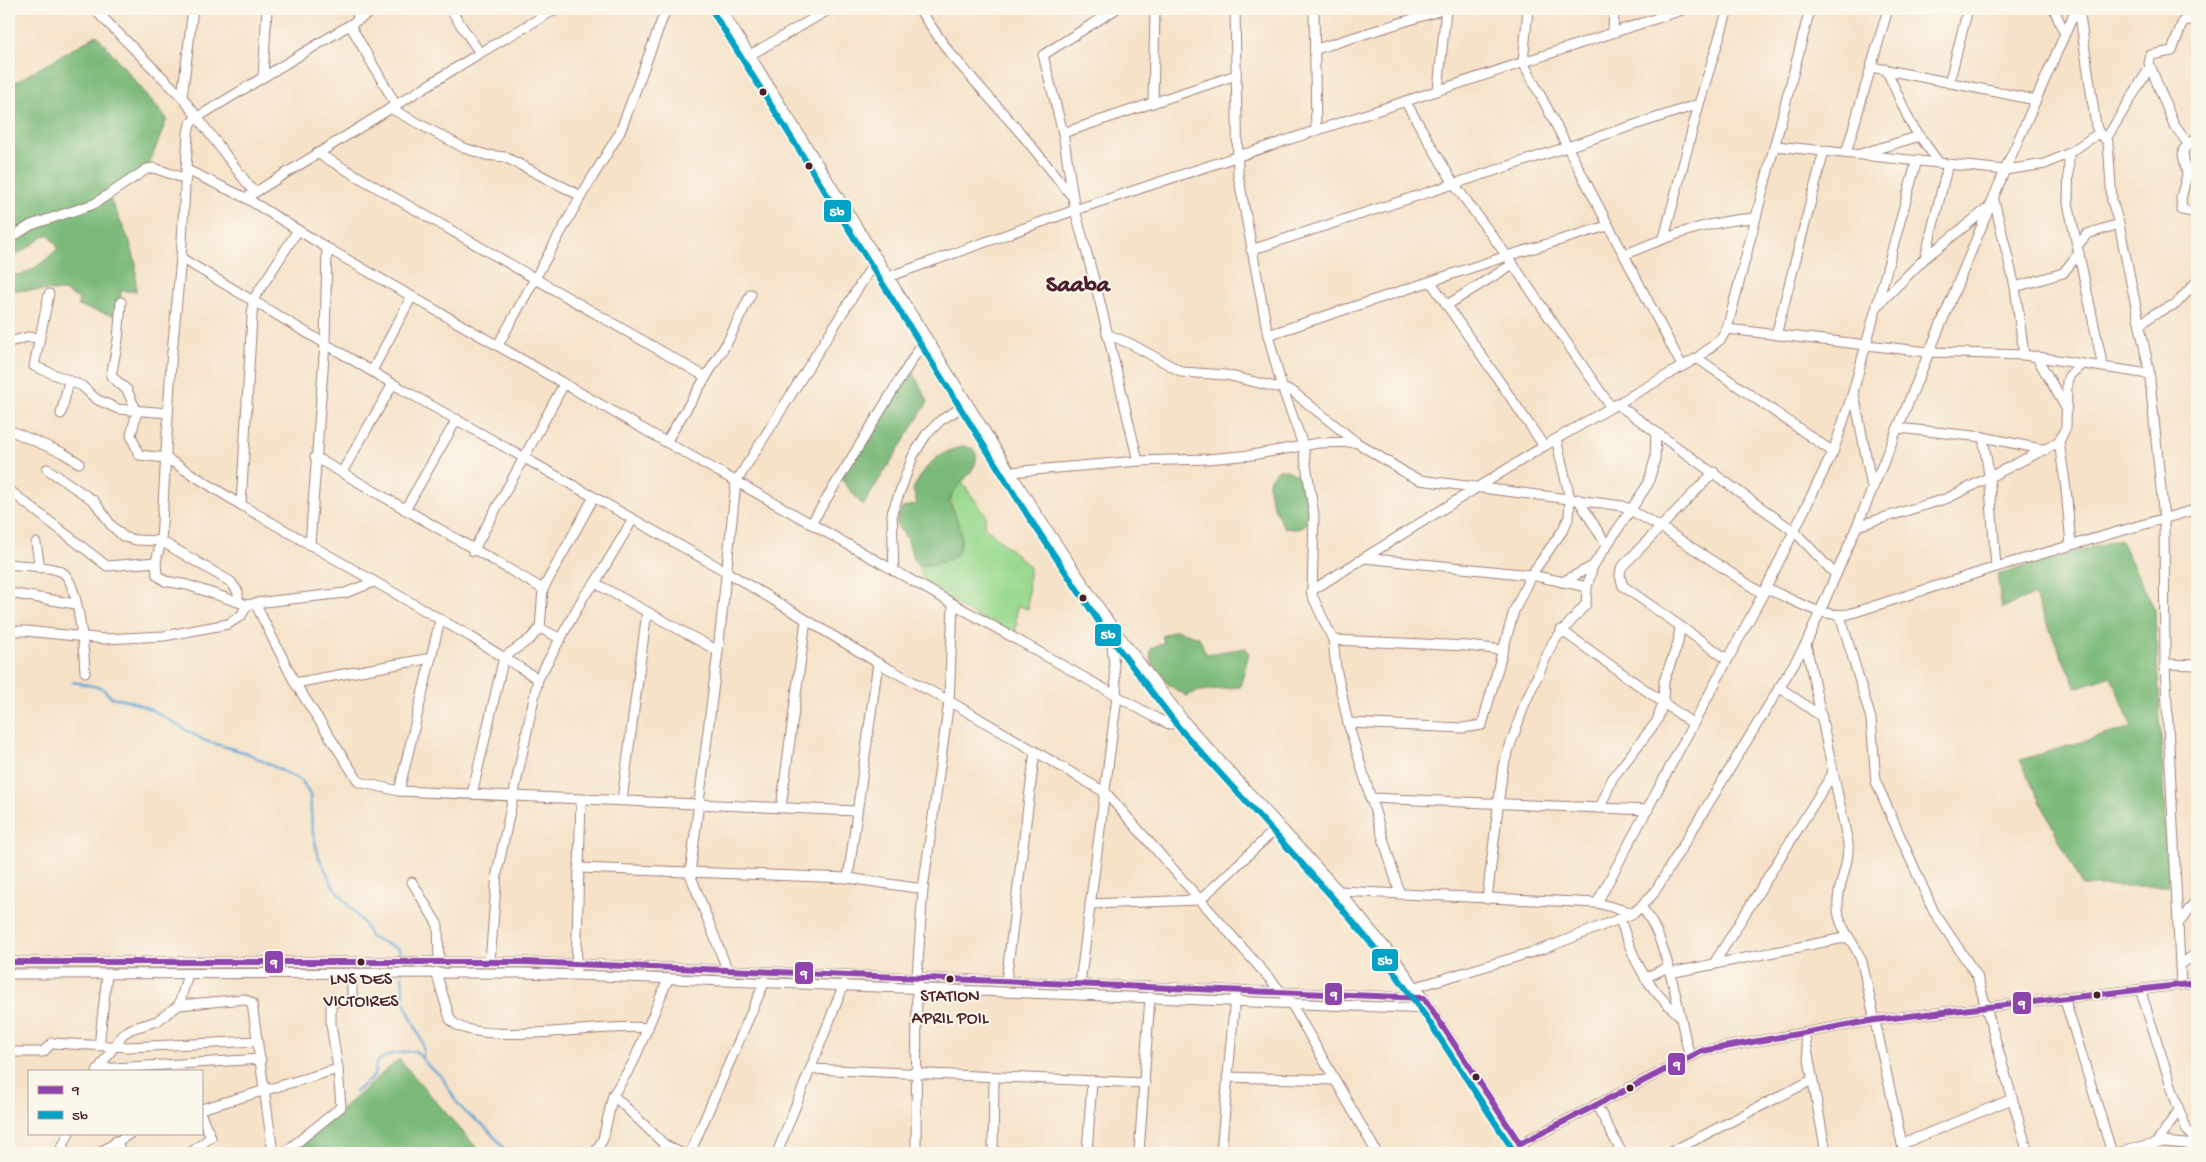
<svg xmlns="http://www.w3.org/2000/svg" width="2206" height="1162" font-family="'Gochi Hand',sans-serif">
<rect width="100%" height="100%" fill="#fbf7ec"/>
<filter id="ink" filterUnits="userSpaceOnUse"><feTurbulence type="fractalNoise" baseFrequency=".02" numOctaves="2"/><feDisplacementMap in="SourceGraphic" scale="10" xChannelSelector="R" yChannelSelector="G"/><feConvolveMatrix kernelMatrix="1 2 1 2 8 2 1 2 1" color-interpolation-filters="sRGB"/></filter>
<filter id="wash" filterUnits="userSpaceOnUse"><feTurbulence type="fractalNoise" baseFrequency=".0096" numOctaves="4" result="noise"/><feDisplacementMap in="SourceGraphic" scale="20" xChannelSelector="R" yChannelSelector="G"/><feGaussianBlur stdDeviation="1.12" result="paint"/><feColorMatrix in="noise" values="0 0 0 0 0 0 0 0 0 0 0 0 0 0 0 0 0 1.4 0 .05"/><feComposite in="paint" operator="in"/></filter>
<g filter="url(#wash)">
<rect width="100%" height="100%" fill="#f5e2c8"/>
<path fill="#99d98e" stroke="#727c5c" d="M961 481 986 515 984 526 1029 566 1028 609 1017 605 1015 639 927 588 918 566 927 565 955 513C947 499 951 492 961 481Z"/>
<g fill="#7ab979" stroke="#626c52">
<path d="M97 35 167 119 147 170 107 193 130 242 136 264V291H121L119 317 78 306 79 299 64 291 13 290 14 275C29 276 48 258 58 248L48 234 9 260V86Z"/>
<polygon points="911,368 928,402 863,506 841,479"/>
<path d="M963 446 974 449C985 471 952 483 949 503 959 520 972 552 946 561 937 564 927 565 918 566L914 560 907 538 897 526V517L902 508 917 504 913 489C928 463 934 455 963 446Z"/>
<path d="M1279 469C1286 469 1296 473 1300 478 1307 487 1314 523 1301 528 1296 530 1290 528 1285 528 1278 520 1267 493 1269 482 1270 476 1275 473 1279 469Z"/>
<polygon points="2120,539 2155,610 2168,886 2082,886 2020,760 2132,727 2111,676 2076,688 2034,595 2002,608 1997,575"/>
<path d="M1176 630 1199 637 1206 654 1246 648 1249 654 1240 687 1200 691 1185 696C1181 691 1177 691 1172 687 1162 680 1147 661 1151 649L1164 642 1162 636Z"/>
<polygon points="399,1059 481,1153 291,1153"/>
</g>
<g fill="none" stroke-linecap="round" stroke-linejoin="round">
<g stroke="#62a6d7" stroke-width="2.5">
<polyline points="73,682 102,688 111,697 130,701 152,710 205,741 247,753 302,781 310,795 312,828 318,855 333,886 364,924 370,937 399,949 402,971"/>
<polyline points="402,976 404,1002 423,1044 423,1058"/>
<path d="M355 1092 374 1076 376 1063C385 1054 403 1051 416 1051L429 1067 442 1077 457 1103 467 1114 483 1125 500 1143 506 1153"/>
</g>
</g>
</g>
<g filter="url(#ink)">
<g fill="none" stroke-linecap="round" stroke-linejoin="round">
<defs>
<g id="minor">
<polyline points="94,9 182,97 253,191"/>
<polyline points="354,9 360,19"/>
<polyline points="450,9 480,53"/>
<polyline points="721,9 1035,511 1110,623 1186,723 1339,891 1396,960 1431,1009 1525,1153"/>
<polyline points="919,9 949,52 1024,137 1071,195"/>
<polyline points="1116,9 1043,55 1063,133 1075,210 1099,298 1138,461"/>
<polyline points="1235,9 1238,174 1268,335 1282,387 1303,445 1314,515 1312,595 1333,640 1336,668 1348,723 1400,894"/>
<polyline points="1314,9 1316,130"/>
<polyline points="1528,9 1523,62 1682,366"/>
<polyline points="2054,9 2064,32"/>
<polyline points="2079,9 2096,126 2099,133 2108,142 2112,201 2119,224 2149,370 2164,519 2165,664 2181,985"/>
<polyline points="350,25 396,105"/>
<polyline points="1613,31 1614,9"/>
<polyline points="1316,49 1445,9"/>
<polyline points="750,55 830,9"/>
<polyline points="1872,67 2036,100"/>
<polyline points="1886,69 1911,124 1939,163"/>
<polyline points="263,77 267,9"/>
<polyline points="1949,83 1968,9"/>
<polyline points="1438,90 1446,9"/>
<polyline points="182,97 193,9"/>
<polyline points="1405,101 1454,184 1507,256 1611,407"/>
<polyline points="1153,103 1155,9"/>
<polyline points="390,108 464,148 486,155 505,157 581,196"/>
<polyline points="1063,133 1236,75"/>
<polyline points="2197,137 2184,149 2183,154 2187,175 2181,198 2182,210 2197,213"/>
<polyline points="2106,139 2150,67"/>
<polyline points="2189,145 2174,125 2149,63 2151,55 2172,51 2183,21 2197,19"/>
<polyline points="1776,146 2005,170 2045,164 2069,153 2099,133"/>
<polyline points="317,153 706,377"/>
<polyline points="1846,153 1888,9"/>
<polyline points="2069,153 2068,203 2103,367"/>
<polyline points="1860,154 1920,136"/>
<polyline points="187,170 246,198 327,248 666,442 1156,718 1169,724 1186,723"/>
<polyline points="246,198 480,53 556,9"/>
<polyline points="1994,200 2015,287 2024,355"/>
<polyline points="1664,238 1699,104 1728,9"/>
<polyline points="9,239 31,225 94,204 147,169 154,168 186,179"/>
<polyline points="2078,245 2087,234 2119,224"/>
<polyline points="1251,250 1699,104"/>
<path d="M1624 255C1666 237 1710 220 1756 218"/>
<polyline points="181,258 393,384 727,572 878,663 949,701 1106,793 1291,1003 1377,1153"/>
<polyline points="1925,258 1948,164"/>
<polyline points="888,277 1075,210 1685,9"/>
<polyline points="1431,282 1544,446"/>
<polyline points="2015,287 2063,273 2079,253"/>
<polyline points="49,294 34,366 82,386 96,399 118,409 168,413"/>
<polyline points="121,302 118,340 111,376 127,390 137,412 131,435 139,455 166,458 241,505 471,637 538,679"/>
<polyline points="1880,303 1925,258 1988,208"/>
<polyline points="1447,305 1513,264"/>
<polyline points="2140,325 2154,314 2176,304 2197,281"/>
<polyline points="1727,329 1928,352 2024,355 2149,374"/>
<polyline points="1107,334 1131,344 1182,372 1226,375 1292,391 1356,442"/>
<polyline points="1268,335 1507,256 1607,226"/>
<polyline points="1776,335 1824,151"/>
<polyline points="9,342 28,337 39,338"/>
<polyline points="498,345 581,196 620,132 666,9"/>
<polyline points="2036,356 2066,408"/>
<polyline points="1697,358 1833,452"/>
<polyline points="372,371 412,296"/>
<polyline points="1854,394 1872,487"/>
<polyline points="1617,404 1795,532 1836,575"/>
<polyline points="61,414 69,381"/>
<polyline points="1898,428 1983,437 2046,450"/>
<polyline points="9,430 63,453 79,463"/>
<polyline points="1983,437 1989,475 1996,567"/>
<polyline points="666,442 728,341 751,294"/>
<polyline points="315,457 543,589"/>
<polyline points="47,469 94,501 111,525 124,537 136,540 161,541 231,582 238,592 238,601"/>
<polyline points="342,472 393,384"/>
<polyline points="1011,472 1138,461 1208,459 1252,455 1318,443 1356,442 1409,475 1420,480 1623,506 1659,526 1763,594"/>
<polyline points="1714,472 1621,568 1620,576 1623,586 1727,659"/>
<polyline points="9,490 107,566 156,562"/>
<polyline points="1578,499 1607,546"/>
<polyline points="241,505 253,300 298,230"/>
<polyline points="405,510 457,419"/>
<polyline points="811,524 926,337"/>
<polyline points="1857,526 1948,498 2059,442"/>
<polyline points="36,543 40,568"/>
<polyline points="310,545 325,343 327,248"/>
<polyline points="2071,545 2066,489 2059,442 2066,427 2067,382 2069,376 2082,364"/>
<polyline points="473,551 564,384"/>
<polyline points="1364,558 1531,575 1587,587"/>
<path d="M9 564C22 566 52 566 62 572 79 582 84 652 85 672"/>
<polyline points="894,571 892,513 913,456 926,435 941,420 967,404"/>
<polyline points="374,582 345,593 255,603 295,683 359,782 399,791 856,811"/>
<polyline points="1562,582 1593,566"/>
<polyline points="595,583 718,651"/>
<path d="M1766 588C1792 599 1820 618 1849 614L1996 567 2197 509"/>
<polyline points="1311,591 1544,446 1697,358 1721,339 1727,329 1810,9"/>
<polyline points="9,593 76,604"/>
<polyline points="247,605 187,585 165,581 157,575 156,562 161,541 171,363 181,258 188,133 190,124 196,118 376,9"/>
<polyline points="1840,615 1871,719 1876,782 1934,912 1977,976 2028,1153"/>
<polyline points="540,628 561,639"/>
<polyline points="1561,630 1692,723"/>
<polyline points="9,631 26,631 105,639 164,636 228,624 241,616 247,605 252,604"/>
<polyline points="1333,640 1468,646 1503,650"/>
<path d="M1806 644 1848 843C1850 866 1836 886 1838 909 1839 929 1856 944 1862 962L1904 1153"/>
<polyline points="2165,664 2197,665"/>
<polyline points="295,683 431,658"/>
<polyline points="1779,687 1822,717"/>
<polyline points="1348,723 1463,728 1482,725 1514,611 1531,575 1563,530 1569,517 1570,498 1556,439"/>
<polyline points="399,791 440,620"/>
<polyline points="472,794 504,657 530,639 540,628 543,589 594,497"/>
<polyline points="1370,798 1648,810"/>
<polyline points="622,800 647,612"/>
<polyline points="781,808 806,620"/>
<polyline points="1600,808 1612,779 1657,721 1663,703 1664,681 1678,643 1680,626"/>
<polyline points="578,868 848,878 923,889"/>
<polyline points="848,878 878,663"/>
<polyline points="412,882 438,925 439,961"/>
<polyline points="1339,891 1597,903 1634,913"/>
<polyline points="1487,899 1503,766 1525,703 1553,642 1586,604 1587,587 1593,566 1648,484 1655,459 1656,433"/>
<polyline points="1597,903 1763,594 1833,452 1853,392 1917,160"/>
<polyline points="1090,904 1200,900 1279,826"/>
<path d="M1641 907C1668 935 1679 1018 1690 1057"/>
<path d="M1620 919C1633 959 1645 986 1678 1014"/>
<polyline points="2178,924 2197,899"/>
<polyline points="9,962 524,962 1424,998"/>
<polyline points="490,962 497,873 538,679 584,596 595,583 633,519"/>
<polyline points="1713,965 1833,773"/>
<polyline points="2180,965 2197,953"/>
<polyline points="576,969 581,799"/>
<polyline points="727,969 690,874 718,651 736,482 877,258"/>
<path d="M436 972 450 1019C470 1049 610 1022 648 1028"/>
<polyline points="1670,973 1849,937"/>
<polyline points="9,974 524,973 1431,1009"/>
<polyline points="1645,978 1668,967"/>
<polyline points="1006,981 1035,751"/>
<polyline points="1080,984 1117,697 1110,625"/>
<polyline points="1416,987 1546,948 1634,913 1654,893 1806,644 1857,526 2005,170 2076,9"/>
<polyline points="2140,989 2179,1110 2187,1130 2197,1141"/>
<polyline points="2064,997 2112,1153"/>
<polyline points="179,1005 244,999 252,1003 273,1153"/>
<polyline points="1804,1032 1826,1153"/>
<polyline points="99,1046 107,975"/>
<polyline points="9,1052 43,1052 52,1043 128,1047 258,1041"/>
<polyline points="98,1069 261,1059"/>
<polyline points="811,1069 1145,1083"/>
<polyline points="97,1071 123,1034 131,1029 157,1021 179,1005 188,974"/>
<polyline points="1227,1077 1335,1080"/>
<polyline points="613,1095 665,1145 681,1153"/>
<polyline points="1596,1104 1622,1153"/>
<polyline points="201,1109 338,1069 331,1024 331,1004 333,1002 352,1000 352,973"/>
<polyline points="116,1141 122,1153"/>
<polyline points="2156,1143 2179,1110"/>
<polyline points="1520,1144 1702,1051 1875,1020 2197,983"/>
<polyline points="1902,1144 2012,1099"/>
<polyline points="59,1153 69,1133"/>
<polyline points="99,1153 131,1133"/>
<polyline points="190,1153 211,1137 201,1115"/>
<polyline points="284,1153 341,1107 338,1069"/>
<polyline points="595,1153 603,1139 613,1095 633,1063 668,979"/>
<polyline points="690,1153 765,981"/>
<polyline points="777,1153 844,984"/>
<polyline points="916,1153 917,977 923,889 949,701 953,605"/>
<polyline points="993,1153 994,1077"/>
<polyline points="1087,1153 1092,1081"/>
<polyline points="1139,1153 1150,997"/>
<polyline points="1221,1153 1235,997"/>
<polyline points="1669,1153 1812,1080"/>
<polyline points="2117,1153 2163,1142 2197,1145"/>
</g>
</defs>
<use href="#minor" stroke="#a0807a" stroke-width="11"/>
<use href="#minor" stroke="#fff" stroke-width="9"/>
<defs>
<g id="bus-1">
<polyline points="9,962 524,962 1424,998 1520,1144"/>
<polyline points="1520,1144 1702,1051 1875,1020 2197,983"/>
</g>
<polyline id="bus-2" points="714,14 1028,516 1103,628 1180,729 1332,897 1389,965 1424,1014 1515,1153"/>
</defs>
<use href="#bus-1" stroke="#fbf7ec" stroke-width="10"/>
<use href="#bus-2" stroke="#fbf7ec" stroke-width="10"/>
<use href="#bus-1" stroke="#8e44ad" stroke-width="6"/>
<use href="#bus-2" stroke="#04a2c6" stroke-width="6"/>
</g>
</g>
<g fill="#4a1f2b" stroke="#fbf7ec" stroke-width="2">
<circle cx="763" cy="92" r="4.5"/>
<circle cx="809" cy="166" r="4.5"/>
<circle cx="1083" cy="598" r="4.5"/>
<circle cx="361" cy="962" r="4.5"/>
<circle cx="950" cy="979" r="4.5"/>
<circle cx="2097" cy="995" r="4.5"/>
<circle cx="1476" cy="1077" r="4.5"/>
<circle cx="1630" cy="1088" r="4.5"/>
</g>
<g text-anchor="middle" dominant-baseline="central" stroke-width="4" stroke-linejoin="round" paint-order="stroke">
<g font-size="18" fill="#4a1f2b" stroke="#fbf7ec">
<text x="361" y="980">LNS DES<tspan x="361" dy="22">VICTOIRES</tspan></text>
<text x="950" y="997">STATION<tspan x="950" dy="22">APRIL POIL</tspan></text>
</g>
<g font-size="24" font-weight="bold" fill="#4a1f2b" stroke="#fbf7ec">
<text x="1078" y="286">Saaba</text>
</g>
</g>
<g stroke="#fbf7ec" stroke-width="2">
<rect x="823" y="199" width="29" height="24" rx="5" fill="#04a2c6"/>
<rect x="1094" y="623" width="28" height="24" rx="5" fill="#04a2c6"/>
<rect x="1371" y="948" width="28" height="24" rx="5" fill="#04a2c6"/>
<rect x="264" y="950" width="20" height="24" rx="5" fill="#8e44ad"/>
<rect x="794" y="961" width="20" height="24" rx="5" fill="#8e44ad"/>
<rect x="1324" y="982" width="19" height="24" rx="5" fill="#8e44ad"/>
<rect x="2012" y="991" width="20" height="24" rx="5" fill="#8e44ad"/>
<rect x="1667" y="1052" width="19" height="24" rx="5" fill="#8e44ad"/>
</g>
<g font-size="14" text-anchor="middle" font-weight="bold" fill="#fff">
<text x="837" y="216">5b</text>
<text x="1108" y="639">5b</text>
<text x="1385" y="965">5b</text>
<text x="274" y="967">9</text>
<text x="804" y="978">9</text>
<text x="1334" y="999">9</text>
<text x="2022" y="1008">9</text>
<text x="1677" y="1069">9</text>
</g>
<rect width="2206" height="1162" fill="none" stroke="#fbf7ec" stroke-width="30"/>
<rect x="28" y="1070" width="175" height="65" fill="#fbf7ec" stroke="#b4a19f"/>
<rect x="38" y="1086" width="25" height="8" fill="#8e44ad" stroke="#b4a19f"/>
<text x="72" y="1094" font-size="15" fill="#4a1f2b">9</text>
<rect x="38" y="1111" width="25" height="8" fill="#04a2c6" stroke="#b4a19f"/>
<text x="72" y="1120" font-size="15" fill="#4a1f2b">5b</text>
</svg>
